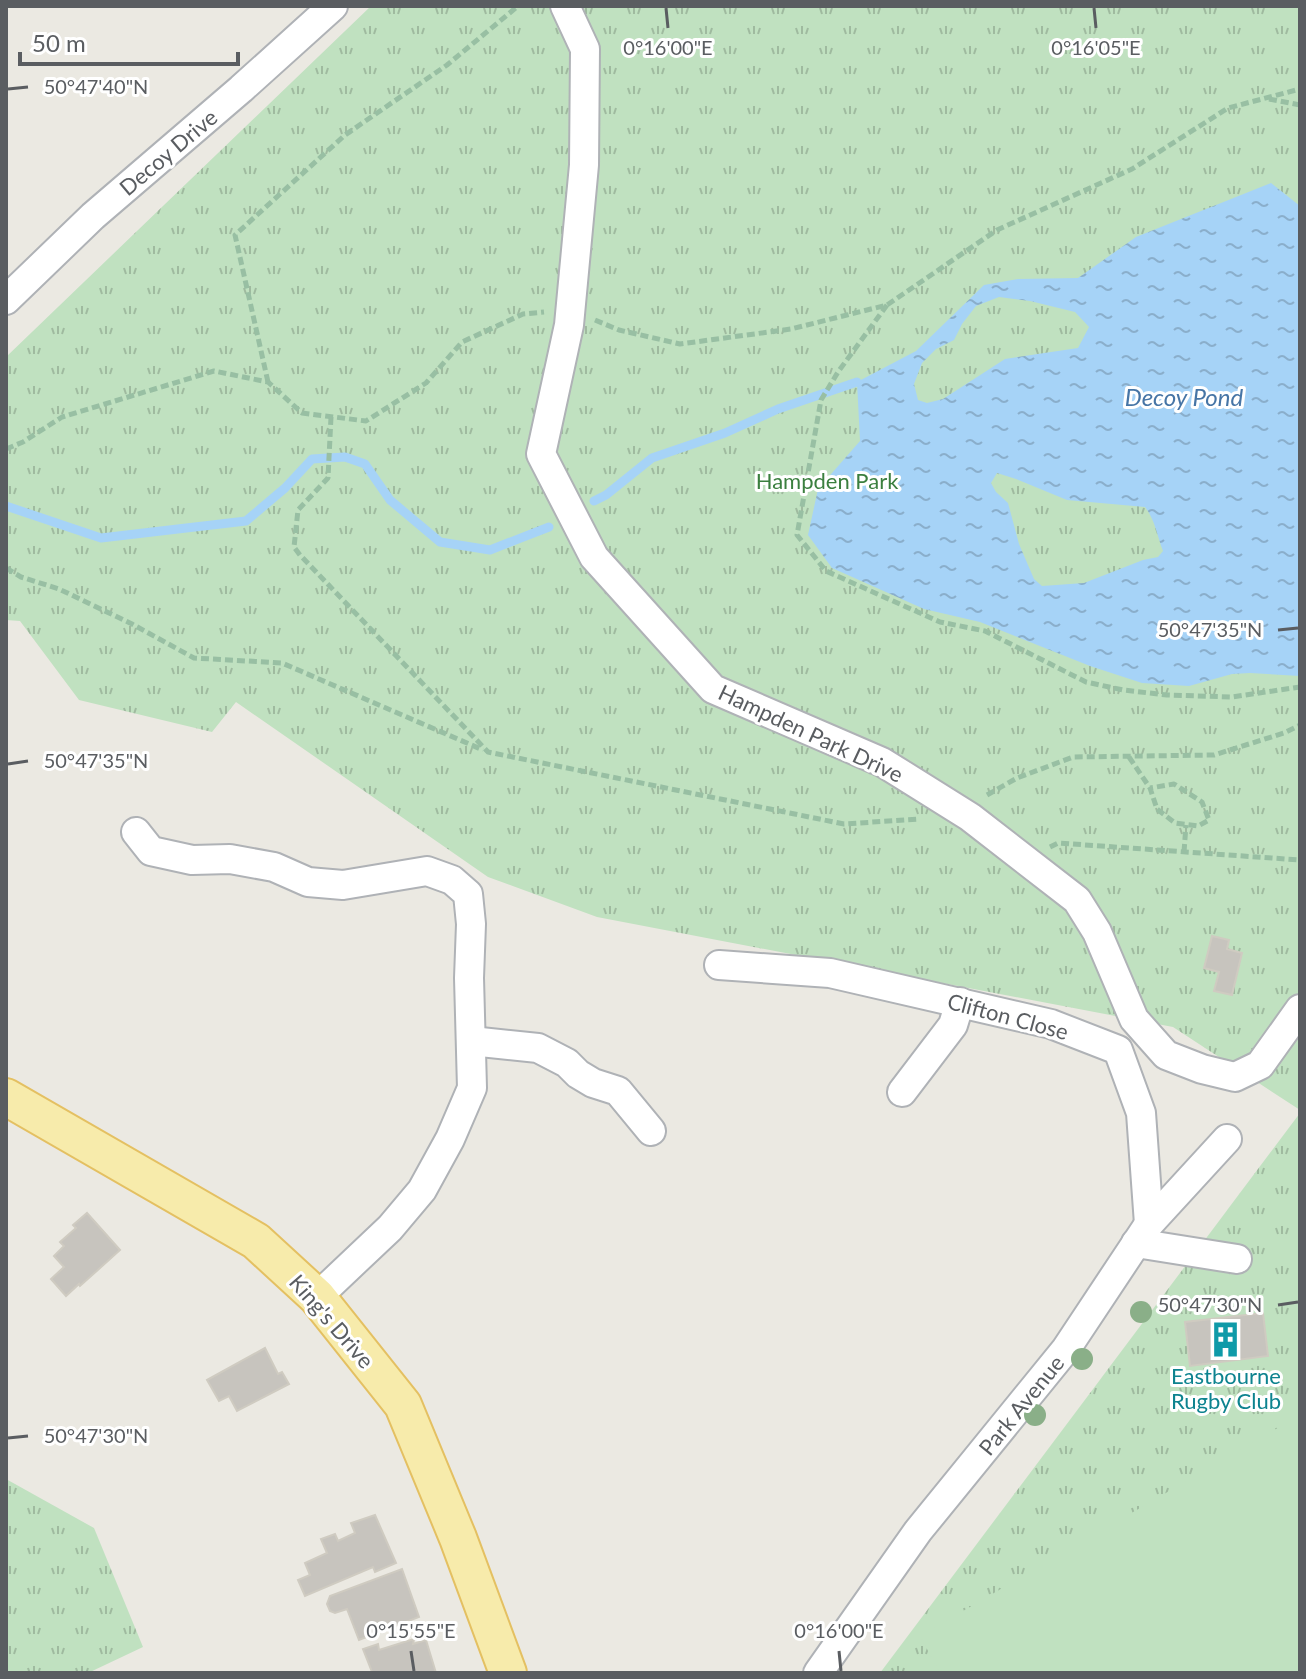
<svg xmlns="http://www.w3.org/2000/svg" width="1306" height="1679" font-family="Lato,sans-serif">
<defs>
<pattern id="park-tufts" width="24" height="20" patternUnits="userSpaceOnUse" patternTransform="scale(2)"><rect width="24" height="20" fill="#c0e1c0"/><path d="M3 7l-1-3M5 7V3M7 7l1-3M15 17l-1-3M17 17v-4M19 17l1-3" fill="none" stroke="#9fba9f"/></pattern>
<pattern id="water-ripples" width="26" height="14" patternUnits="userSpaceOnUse" patternTransform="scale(2)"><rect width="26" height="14" fill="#a6d3f7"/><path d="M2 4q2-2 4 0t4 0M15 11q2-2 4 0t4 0" fill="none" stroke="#8aaecb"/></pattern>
</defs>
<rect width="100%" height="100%" fill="#ebe9e2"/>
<g fill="url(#park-tufts)">
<polygon points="371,6 1300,6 1300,1110 1173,1027 597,917 488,877 236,702 212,732 79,700 20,621 6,620 6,357"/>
<polygon points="1300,1113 1300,1673 880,1673"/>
<polygon points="6,1479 94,1528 143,1647 88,1673 6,1673"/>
</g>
<polygon fill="#c0e1c0" points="1300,1415 1300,1673 940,1673 920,1636"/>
<path fill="url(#water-ripples)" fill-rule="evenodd" d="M1271 183 1300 206V676L1250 673 1232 674 1189 686 1142 683 1090 666 980 622 924 609 832 568 808 535 818 489 860 441 857 382 916 351 984 285 1018 279 1078 278 1136 237ZM999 297 1030 301 1075 312 1089 327 1078 348 1005 359 943 399 927 403 918 400 914 384 922 363 936 349 954 340 962 324 976 306ZM997 473 1016 479 1067 500 1145 507C1155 520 1157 535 1163 551L1158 557 1143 560 1084 583 1042 586 1034 579 1019 544 1008 503 996 492 991 483Z"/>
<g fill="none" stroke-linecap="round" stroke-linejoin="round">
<g stroke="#a6d3f7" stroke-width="9">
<polyline points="594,501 606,495 652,458 725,433 778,409 857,382"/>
<polyline points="6,506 101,538 246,521 285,488 312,459 345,457 365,464 390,500 440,542 490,550 549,527"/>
</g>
</g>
<g fill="#c7c4be" stroke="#cfcbc1" stroke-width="2">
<polygon points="1212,936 1229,940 1227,949 1242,953 1232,995 1214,991 1219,972 1204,968"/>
<polygon points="87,1213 120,1250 80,1286 79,1284 66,1296 51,1279 64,1267 54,1256 64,1246 60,1242 76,1228 73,1225"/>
<polygon points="1263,1313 1268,1356 1190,1366 1185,1322"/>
<polygon points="265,1348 278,1374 282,1372 289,1384 237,1411 229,1396 219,1401 207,1380"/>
<polygon points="375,1515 396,1563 375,1572 373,1567 305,1596 298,1580 310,1575 305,1563 327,1553 321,1539 335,1534 338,1541 355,1533 351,1523"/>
<polygon points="402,1569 419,1617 359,1640 347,1609 335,1613 330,1611 327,1604 330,1596"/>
<polygon points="414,1639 413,1644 426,1640 436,1673 369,1673 372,1672 363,1649 378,1644 379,1650"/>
</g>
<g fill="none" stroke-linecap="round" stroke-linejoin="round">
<defs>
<g id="minor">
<polyline points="565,6 585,49 584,165 569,325 541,454 594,557 713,689 882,762 970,817 1077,900 1097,932 1134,1019 1166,1055 1202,1069 1235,1077 1260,1065 1300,1009"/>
<polyline points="6,300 93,216 241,89 333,6"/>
<polyline points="136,832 151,851 192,860 230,859 274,867 308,882 343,885 427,871 452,880 468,894 471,924 469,978 472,1088 450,1139 422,1190 390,1228 317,1297"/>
<polyline points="719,965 830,973 1051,1024 1118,1050 1141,1113 1149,1224"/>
<polyline points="471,1041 538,1048 567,1063 578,1074 593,1083 618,1091 651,1131"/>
<polyline points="902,1092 953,1025 960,1002"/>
<polyline points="1136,1243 1237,1259"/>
<polyline points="818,1673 918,1531 1066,1349 1149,1224 1227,1139"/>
</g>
<polyline id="major" points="6,1097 256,1241 317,1297 403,1405 458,1538 508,1673"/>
</defs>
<use href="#minor" stroke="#afb2b6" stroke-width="32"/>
<use href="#major" stroke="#e4c062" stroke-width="40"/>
<g stroke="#98bfa3" stroke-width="5" stroke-dasharray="8 4" stroke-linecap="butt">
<polyline points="1269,99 1300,105"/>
<polyline points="887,305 838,372 821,400 797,535 826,571 940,622 985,631 1086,682 1123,690 1167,695 1232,697 1300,687"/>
<polyline points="595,320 619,330 680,344 791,329 887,305 997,230 1132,169 1228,108 1300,89"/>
<polyline points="268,382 235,235 345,135 447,65 518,6"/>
<polyline points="331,417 328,478 298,510 294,547 300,555 488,752 844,824 919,819"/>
<polyline points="6,449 23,442 62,417 214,371 268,382 302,413 366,421 426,383 462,342 523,314 544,312"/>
<polyline points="6,568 21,577 59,589 132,624 194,658 282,663 483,750"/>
<polyline points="1129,757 1150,788 1157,809 1175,823 1198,826 1209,820 1202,802 1174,784 1150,788"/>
<polyline points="987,795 1017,778 1073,757 1214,755 1284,733 1300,725"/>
<polyline points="1050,847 1058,843 1300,860"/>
<polyline points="1184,852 1186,825"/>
</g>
<use href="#minor" stroke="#fff" stroke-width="28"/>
<use href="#major" stroke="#f7ebab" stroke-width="36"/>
</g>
<g fill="#8aaf88">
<circle cx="1141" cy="1312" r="11"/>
<circle cx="1082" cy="1359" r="11"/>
<circle cx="1035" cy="1415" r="11"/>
</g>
<path fill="none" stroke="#5a5d61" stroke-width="3" d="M666 8 668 28M1094 8 1096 28M8 89 28 87M1278 630 1298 628M8 764 28 761M1278 1305 1298 1302M8 1438 28 1436M411 1651 414 1671M839 1651 841 1671"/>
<defs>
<symbol id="building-bare" viewBox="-9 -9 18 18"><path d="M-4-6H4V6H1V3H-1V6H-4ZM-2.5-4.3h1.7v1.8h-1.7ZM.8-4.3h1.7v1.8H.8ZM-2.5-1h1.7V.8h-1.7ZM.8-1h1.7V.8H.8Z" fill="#0f9aa8" stroke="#fff" stroke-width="2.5" paint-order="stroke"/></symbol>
</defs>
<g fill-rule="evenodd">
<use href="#building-bare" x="1200" y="1314" width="51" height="51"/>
</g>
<g text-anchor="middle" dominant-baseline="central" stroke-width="6" stroke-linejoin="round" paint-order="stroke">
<g font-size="22" fill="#5a5d61" stroke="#fff">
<text transform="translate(168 152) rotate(-40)">Decoy Drive</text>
<text transform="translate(811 733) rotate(25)">Hampden Park Drive</text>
<text transform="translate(1008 1016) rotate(15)">Clifton Close</text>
<text transform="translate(332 1321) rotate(49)">King's Drive</text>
<text transform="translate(1021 1405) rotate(-51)">Park Avenue</text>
</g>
<g font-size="22" fill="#3b7f3f" stroke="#fff">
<text x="827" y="480">Hampden Park</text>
</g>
<g font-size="22" fill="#0d838f" stroke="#fff">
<text x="1226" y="1375">Eastbourne<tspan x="1226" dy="25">Rugby Club</tspan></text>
</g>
<g font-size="24" font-style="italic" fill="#4675a6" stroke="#fff">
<text x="1184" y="396">Decoy Pond</text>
</g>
</g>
<g font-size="20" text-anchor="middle" fill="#5a5d61" stroke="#fff" stroke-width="6" stroke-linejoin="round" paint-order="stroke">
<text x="668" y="55">0°16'00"E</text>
<text x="1096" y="55">0°16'05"E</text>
<text x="96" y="94">50°47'40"N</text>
<text x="1210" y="637">50°47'35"N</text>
<text x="96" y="768">50°47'35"N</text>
<text x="1210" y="1312">50°47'30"N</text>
<text x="96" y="1443">50°47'30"N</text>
<text x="411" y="1638">0°15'55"E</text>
<text x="839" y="1638">0°16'00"E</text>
</g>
<rect width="1306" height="1679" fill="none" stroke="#5a5d61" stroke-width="16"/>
<path d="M20 52v12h218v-12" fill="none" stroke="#5a5d61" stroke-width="4"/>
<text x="32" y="52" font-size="24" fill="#5a5d61" stroke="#ffffff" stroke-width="6" paint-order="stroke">50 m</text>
</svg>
